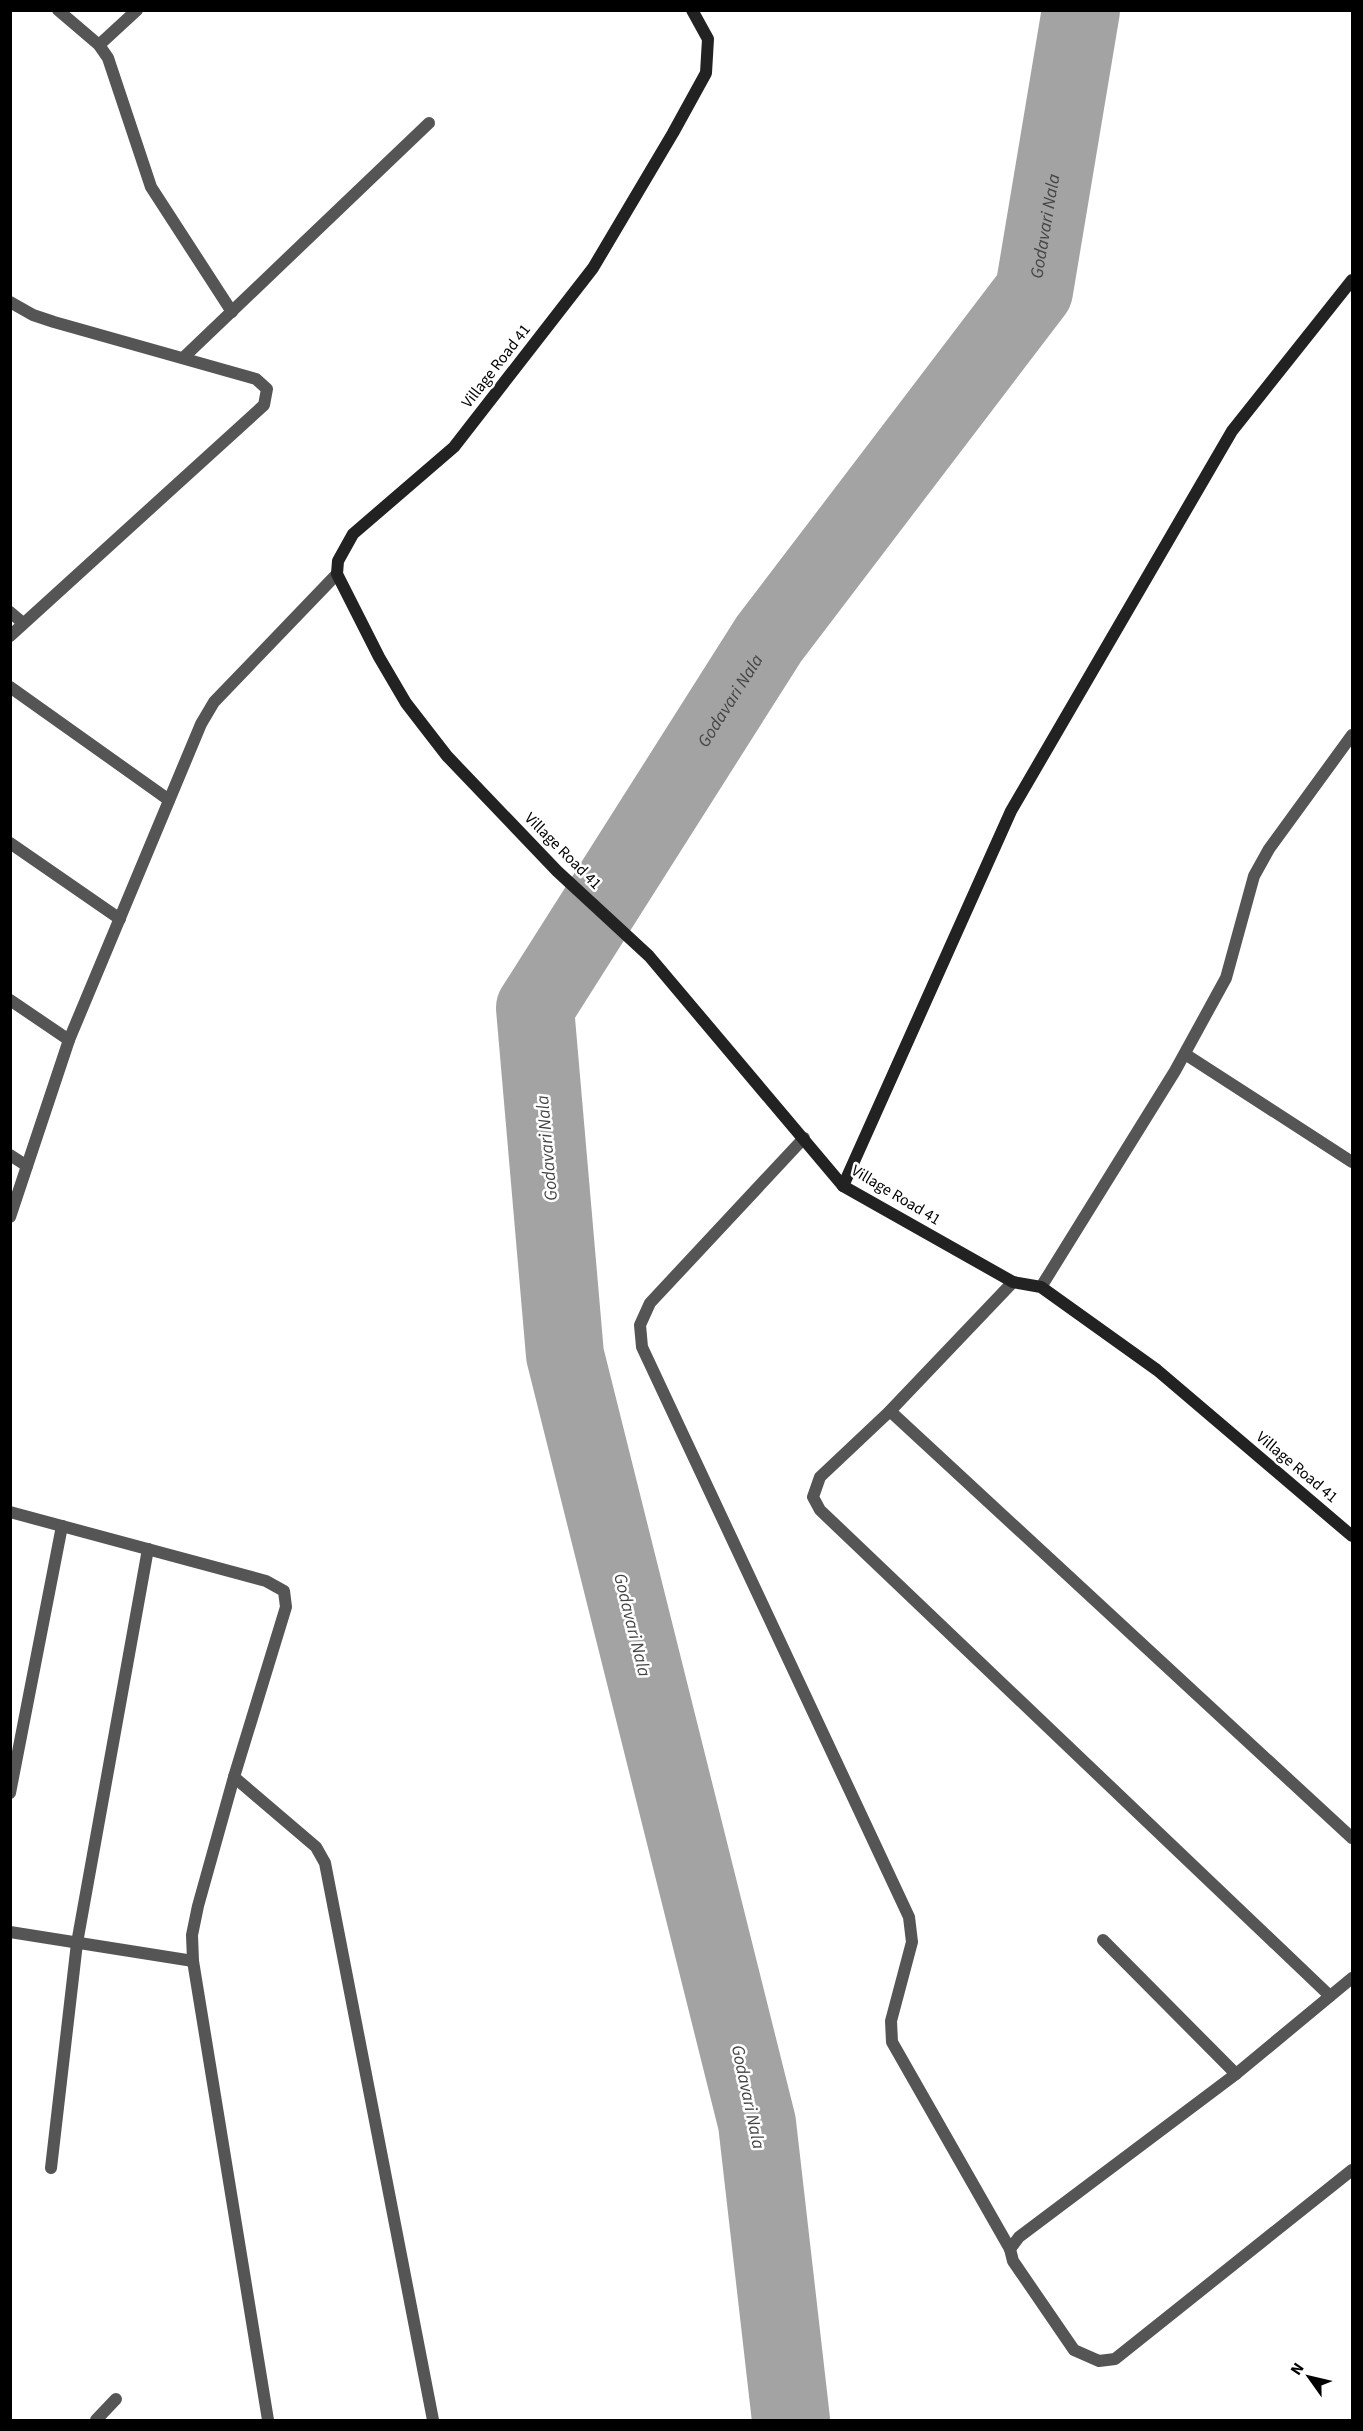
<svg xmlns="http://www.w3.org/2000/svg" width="1363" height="2431" font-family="'Source Sans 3',sans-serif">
<rect width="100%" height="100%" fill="#fff"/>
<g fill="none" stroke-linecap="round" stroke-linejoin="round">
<path stroke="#a3a3a3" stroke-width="78" id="s1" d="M791 2420 757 2123 565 1355 535 1008 769 639 1034 291 1081 10"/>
<g stroke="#555" stroke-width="12">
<polyline points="58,10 99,45 108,58 151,187 232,312"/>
<polyline points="99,45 137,10"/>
<polyline points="10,302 33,315 54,322 256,379 267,389 264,405 10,636"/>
<polyline points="183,358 429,123"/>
<polyline points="10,612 23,623"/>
<polyline points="10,687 169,800"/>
<polyline points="10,843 120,919"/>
<polyline points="10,1000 69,1040"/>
<polyline points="1185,1054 1352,1162"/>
<polyline points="804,1138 650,1303 640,1325 642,1347 909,1917 912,1942 891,2021 892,2042 1010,2249"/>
<polyline points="10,1155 27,1166"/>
<polyline points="10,1217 69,1040 201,724 214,702 337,574"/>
<polyline points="1013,1282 890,1411 820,1477 813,1497 820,1510 1330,1996"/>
<polyline points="1041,1287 1175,1071 1226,978 1254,876 1269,849 1352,735"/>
<polyline points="890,1411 1352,1838"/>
<polyline points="10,1512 266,1581 284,1591 286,1607 234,1777 198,1906 192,1935 193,1961 268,2420"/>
<polyline points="234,1777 316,1847 325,1863 433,2420"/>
<polyline points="10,1793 62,1526"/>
<polyline points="10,1932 193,1961"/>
<polyline points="1103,1940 1236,2074"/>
<polyline points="1352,1978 1236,2074 1019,2237 1010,2249 1013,2261 1074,2350 1099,2361 1115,2359 1352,2170"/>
<polyline points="51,2168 77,1943 148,1549"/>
<polyline points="96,2420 116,2399"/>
</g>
<g stroke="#222" stroke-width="12">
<polyline points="692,10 708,39 706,73 673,133 593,268 454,447 353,534 338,561 337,574 379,657 406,703 447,756 557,871 649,956 843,1186 1013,1282 1041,1287 1157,1370 1352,1536"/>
<polyline points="843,1186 1011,811 1232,431 1352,280"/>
</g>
</g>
<g text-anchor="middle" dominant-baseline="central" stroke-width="5" stroke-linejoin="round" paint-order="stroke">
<g font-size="16" fill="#000" stroke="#fff">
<text transform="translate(496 366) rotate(-52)">Village Road 41</text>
<text transform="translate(563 851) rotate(45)">Village Road 41</text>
<text transform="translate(896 1195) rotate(31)">Village Road 41</text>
<text transform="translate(1297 1467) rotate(40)">Village Road 41</text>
</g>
<g font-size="18" font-style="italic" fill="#444" stroke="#fff">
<text stroke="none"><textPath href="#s1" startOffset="2379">Godavari Nala</textPath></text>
<text stroke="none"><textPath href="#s1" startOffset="1803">Godavari Nala</textPath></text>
<text transform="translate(547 1148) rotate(-95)">Godavari Nala</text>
<text transform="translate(632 1625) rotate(76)">Godavari Nala</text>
<text transform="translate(748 2097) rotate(78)">Godavari Nala</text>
</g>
</g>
<rect width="1363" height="2431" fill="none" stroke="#000000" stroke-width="24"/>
<g transform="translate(1309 2377) rotate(304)" stroke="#ffffff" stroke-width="4.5" paint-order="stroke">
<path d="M0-4.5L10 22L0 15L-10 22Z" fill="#000000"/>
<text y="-9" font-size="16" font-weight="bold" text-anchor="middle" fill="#000000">N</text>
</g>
</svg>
